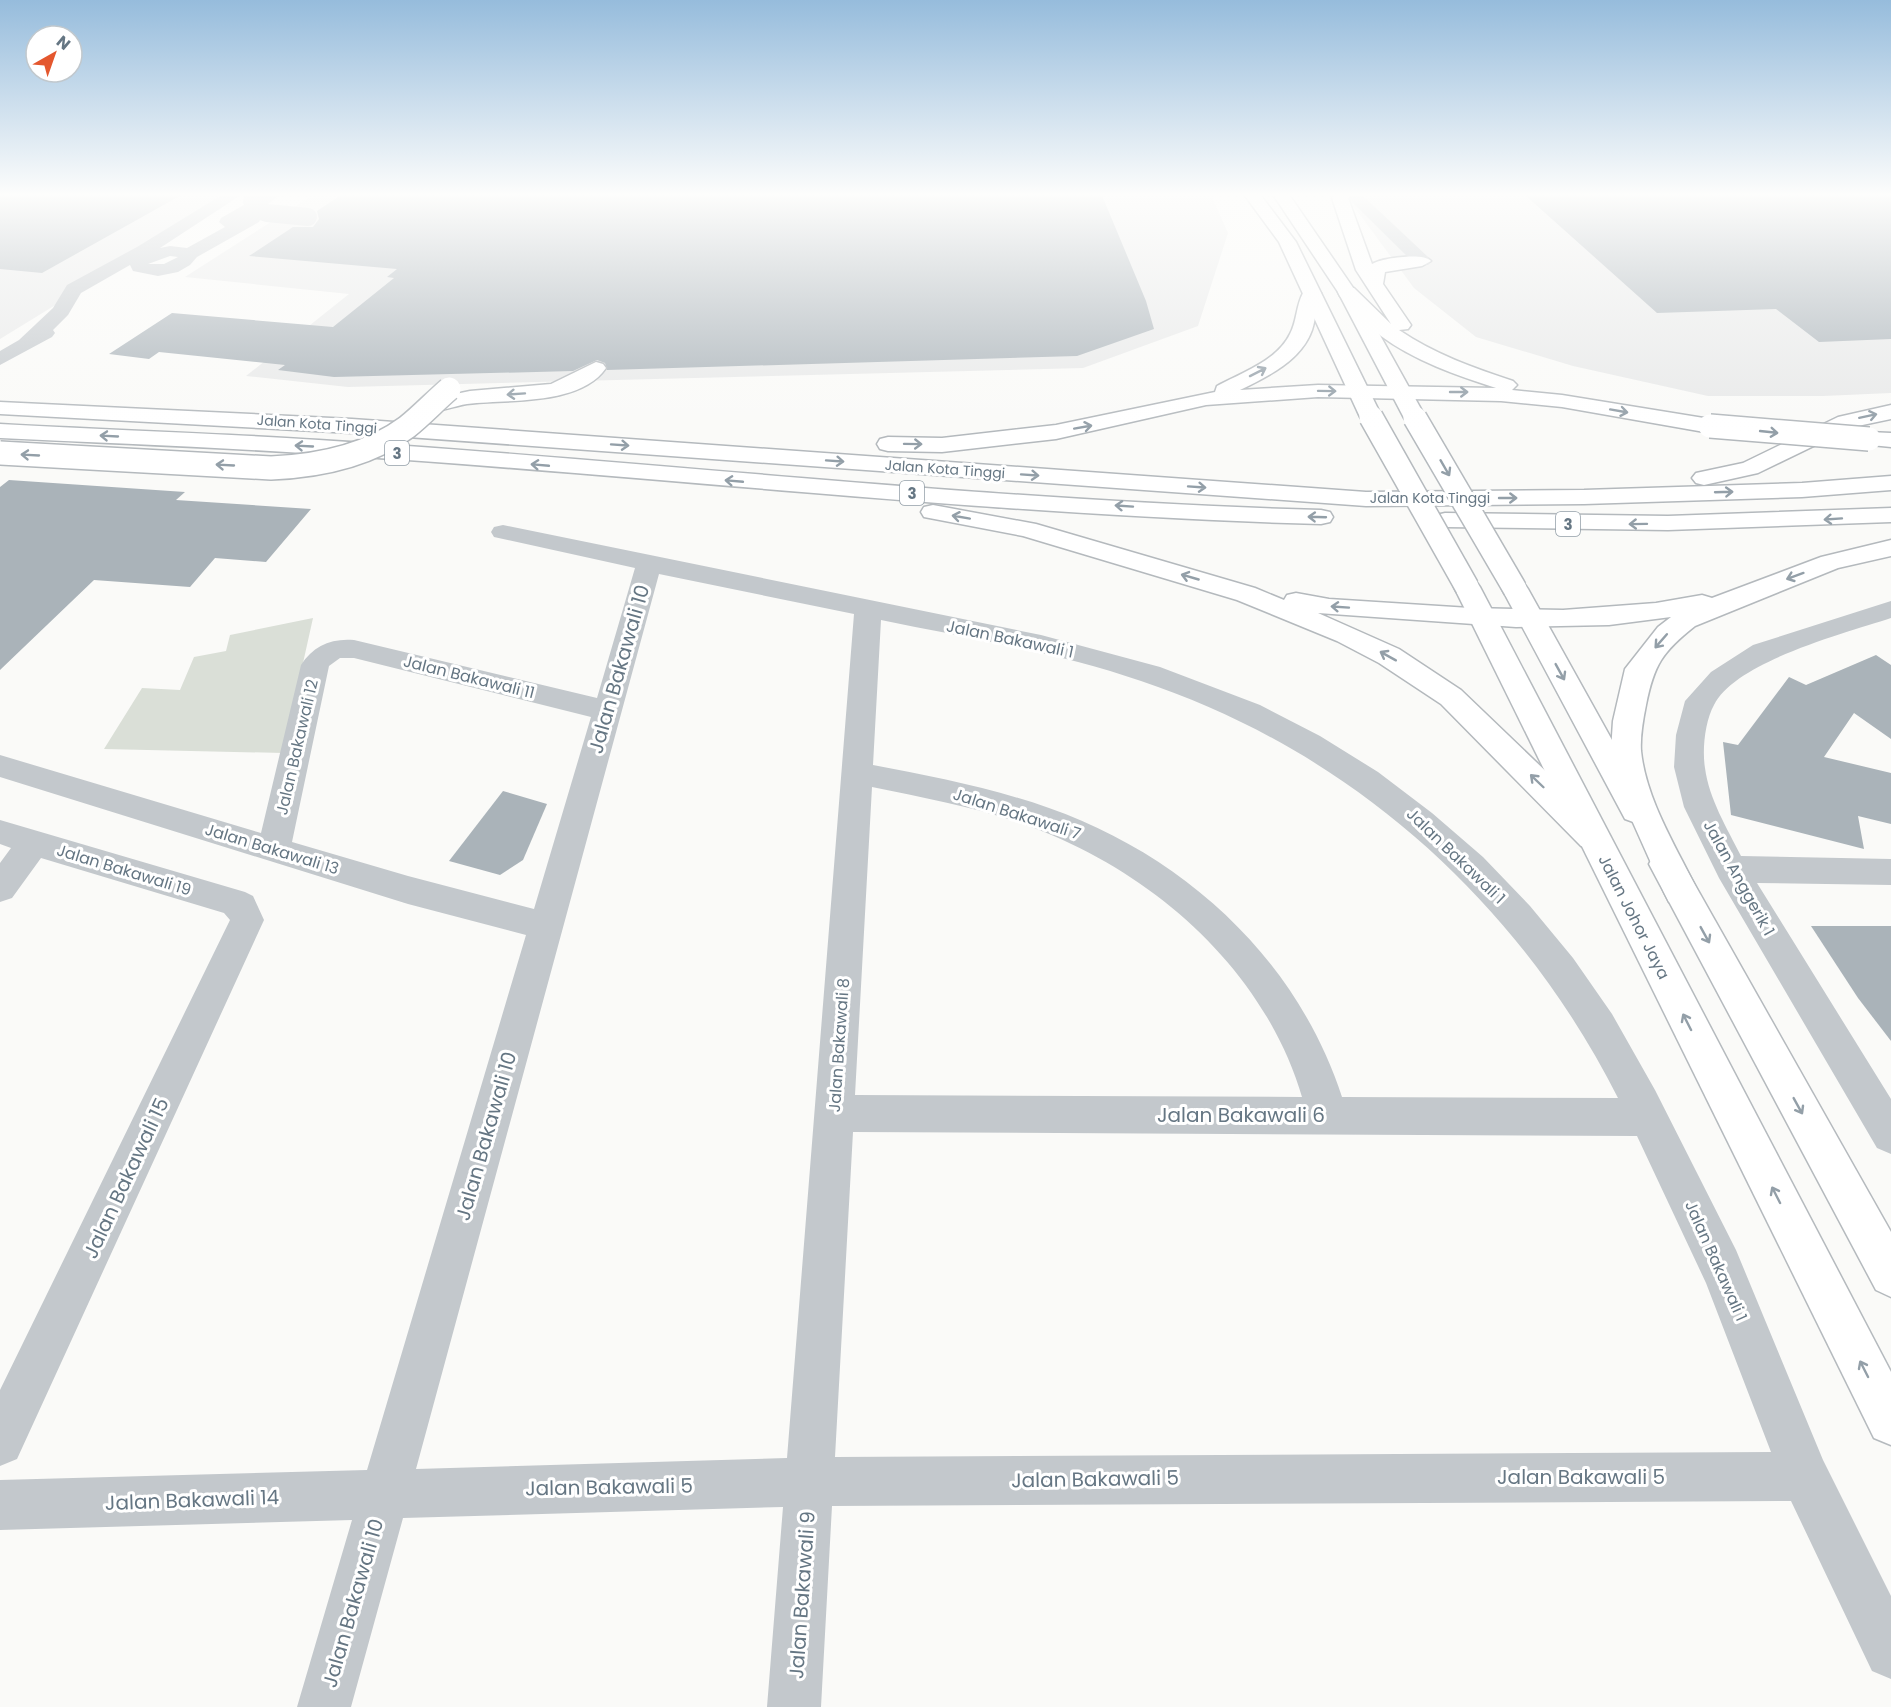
<svg xmlns="http://www.w3.org/2000/svg" width="1891" height="1707" font-family="Poppins,sans-serif">
<rect width="100%" height="100%" fill="#fafaf8"/>
<g fill="#e8e9e9">
<polygon points="0,193 238,193 0,339"/>
<polygon points="316,193 1210,193 1228,233 1198,326 1083,368 348,387 246,376 349,294 185,277"/>
<polygon points="1338,193 1891,193 1891,393 1823,396 1708,396 1573,366 1476,337 1414,288 1358,212"/>
</g>
<polygon fill="#dadfd7" points="313,618 283,753 104,749 142,688 180,690 194,657 226,651 230,635"/>
<g fill="#aab3b9">
<polygon points="0,193 185,193 42,273 0,269"/>
<polygon points="344,193 1101,193 1146,301 1154,329 1077,356 607,370 605,363 597,360 573,371 334,377 278,370 285,365 159,352 149,359 109,354 172,313 333,327 394,278 387,277 397,269 249,256 293,227 313,227 319,219 317,211"/>
<polygon points="1555,193 1891,193 1891,339 1819,342 1776,309 1657,313 1525,195 1557,194"/>
<polygon points="9,480 185,492 176,500 311,509 266,562 215,558 190,587 94,580 0,670 0,487"/>
<polygon points="1876,655 1891,665 1891,739 1854,713 1824,757 1891,773 1891,824 1858,816 1864,849 1731,815 1723,742 1738,745 1789,677 1806,685"/>
<polygon points="503,791 547,804 523,860 500,875 449,861"/>
<polygon points="1811,926 1891,926 1891,1041 1858,998"/>
</g>
<g fill="none" stroke-linecap="round" stroke-linejoin="round">
<defs>
<g id="major">
<polygon points="1243,193 1259,193 1296,242 1382,417 1379,422 1363,422 1360,417 1279,242"/>
<polygon points="1272,193 1288,193 1356,292 1426,418 1423,423 1407,423 1404,418 1338,292"/>
<polygon points="1467,579 1476,581 1480,587 1891,1372 1891,1445 1874,1438 1454,587 1458,581"/>
<polygon points="1515,581 1524,583 1528,589 1647,803 1652,811 1647,819 1636,823 1625,819 1502,589 1506,583"/>
<polygon points="1666,851 1678,855 1891,1232 1891,1297 1876,1290 1649,864 1654,855"/>
</g>
<g id="highway">
<path d="M1335 193H1351L1348 198 1372 264C1381 258 1424 252 1431 261L1422 266 1385 272 1383 284 1411 325 1408 329 1399 330C1434 354 1474 368 1513 381L1517 385 1512 390 1562 395 1710 419 1718 421 1721 426 1718 431 1710 433 1562 407 1501 401 1318 397 1206 405 1056 439 942 452 888 451 880 449 877 444 880 439 888 437 942 438 1056 425 1215 392 1217 386C1241 373 1277 361 1290 334 1297 321 1296 306 1303 293L1312 287 1321 293C1316 305 1316 318 1312 330 1301 361 1267 377 1240 390L1318 385 1496 388C1456 375 1415 361 1381 336 1366 324 1353 309 1340 296L1338 292 1340 288H1354L1391 324 1356 270 1332 198Z"/>
<path d="M596 362 603 364 606 368C580 406 508 399 467 404 453 406 437 414 422 411L419 406 422 401 470 391 551 384Z"/>
<polygon points="0,402 352,419 1366,492 1584,490 1802,483 1891,476 1891,490 1802,497 1584,504 1366,506 352,433 0,414"/>
<polygon points="1891,405 1891,419 1853,427 1758,473 1704,485 1696,483 1692,478 1696,473 1743,463 1838,417"/>
<path d="M0 424C106 430 213 433 319 440 653 461 986 501 1321 510L1330 512 1333 517 1330 522 1321 524C986 515 653 475 319 454 213 447 106 443 0 438Z"/>
<polygon points="1869,432 1891,433 1891,447 1861,444 1858,439 1861,434"/>
<path d="M933 505 1036 524 1255 588 1284 600 1287 595 1296 593 1329 599 1470 608 1563 610 1656 603 1702 595 1712 598 1821 557 1891 540V556L1838 568 1695 626C1662 652 1654 665 1646 705 1643 720 1640 736 1641 751 1646 800 1677 848 1698 892L1693 902 1681 906 1669 902 1664 892 1618 789 1611 751 1613 721 1625 669 1658 627 1671 617 1609 625 1516 627 1318 613 1399 649 1461 690 1605 828 1609 837 1605 846 1593 849 1581 846 1441 704 1379 663 1337 641 1237 600 1023 536 924 517 921 512 924 507Z"/>
<polygon points="1891,508 1891,522 1668,530 1445,527 1436,525 1433,520 1436,515 1445,513 1668,516"/>
</g>
</defs>
<use href="#major" stroke="#b5babe" stroke-width="3"/>
<use href="#highway" stroke="#b4b9bd" stroke-width="3"/>
<g fill="#c3c8cc" fill-rule="evenodd">
<path d="M225 193H244L160 248 170 246 187 248 225 227 219 222 221 218 265 193H284L254 213 261 218 259 222 197 257 190 265 178 272 158 276 133 271 130 265 81 293 68 315 53 330 55 333 52 337 0 365V351L19 340 53 308 67 285 137 247ZM170 256 178 257 164 264H148Z"/>
<polygon points="1343,193 1360,193 1428,257 1431,261 1428,265 1416,265"/>
<path d="M503 525 1041 635 1160 667 1260 705 1320 736 1378 772 1432 813 1483 857 1530 906 1573 958 1612 1014 1655 1090 1736 1250 1823 1460 1891 1596V1679L1872 1671 1791 1501 832 1506 821 1707H767L783 1507 403 1518 351 1707H297L352 1520 0 1530V1480L367 1470 526 935 408 904 0 777V755L261 833 301 665C313 646 331 638 354 640L597 698 635 568 494 537 491 532 494 527ZM659 574 854 614 787 1458 416 1469ZM881 620C968 638 1057 652 1141 681 1351 751 1519 902 1618 1098L1342 1097C1297 959 1185 856 1049 808 992 788 932 776 873 765ZM340 658H354L591 717 534 909 408 876 292 842 329 666ZM872 787C924 798 976 807 1026 825 1151 870 1264 968 1302 1097L855 1095ZM853 1132 1637 1136 1706 1283 1771 1452 835 1457Z"/>
<path d="M1891 601V618C1846 633 1736 661 1714 705 1705 721 1702 750 1705 768 1709 799 1727 828 1741 856L1891 859V885L1757 883 1891 1099V1154L1877 1148 1719 878 1684 807 1674 767 1676 735 1685 701 1711 672 1753 645Z"/>
<polygon points="0,820 245,892 253,896 264,920 17,1459 0,1466 0,1390 230,920 224,913 41,858 12,898 0,902 0,863 11,848 0,844"/>
</g>
<use href="#major" fill="#fff" fill-rule="evenodd"/>
<use href="#highway" fill="#fff" fill-rule="evenodd"/>
<defs>
<g id="major-bridge">
<polyline points="1371,417 1467,587"/>
<polyline points="1415,418 1515,589"/>
</g>
<g id="highway-bridge">
<polyline points="1710,426 1869,439"/>
<path d="M0 453 271 468C319 466 368 456 407 427 422 415 435 401 449 389"/>
</g>
</defs>
<use href="#major-bridge" stroke="#b5babe" stroke-width="26" stroke-linecap="butt"/>
<use href="#highway-bridge" stroke="#b4b9bd" stroke-width="26" stroke-linecap="butt"/>
<polyline stroke="#c3c8cc" stroke-width="18" points="260,193 252,201 255,209 267,213 308,217"/>
<use href="#major-bridge" stroke="#fff" stroke-width="23"/>
<use href="#highway-bridge" stroke="#fff" stroke-width="23"/>
</g>
<defs><path id="oneway-shaft" d="M-6 0H5M1.5-3L5.5 0L1.5 3" fill="none" stroke-width="1.6" stroke-linecap="round" stroke-linejoin="round" transform="scale(1.5)"/></defs>
<g stroke="#939fa8">
<use href="#oneway-shaft" transform="translate(1258 372) rotate(-27)"/>
<use href="#oneway-shaft" transform="translate(1327 391) rotate(1)"/>
<use href="#oneway-shaft" transform="translate(1459 392)"/>
<use href="#oneway-shaft" transform="translate(516 394) rotate(176)"/>
<use href="#oneway-shaft" transform="translate(1619 411) rotate(10)"/>
<use href="#oneway-shaft" transform="translate(1868 416) rotate(-12)"/>
<use href="#oneway-shaft" transform="translate(1083 427) rotate(-10)"/>
<use href="#oneway-shaft" transform="translate(1769 432) rotate(6)"/>
<use href="#oneway-shaft" transform="translate(109 436) rotate(-177)"/>
<use href="#oneway-shaft" transform="translate(913 444) rotate(1)"/>
<use href="#oneway-shaft" transform="translate(620 445) rotate(4)"/>
<use href="#oneway-shaft" transform="translate(304 446) rotate(-177)"/>
<use href="#oneway-shaft" transform="translate(30 455) rotate(-177)"/>
<use href="#oneway-shaft" transform="translate(835 461) rotate(4)"/>
<use href="#oneway-shaft" transform="translate(225 465) rotate(-177)"/>
<use href="#oneway-shaft" transform="translate(540 465) rotate(-175)"/>
<use href="#oneway-shaft" transform="translate(1445 468) rotate(60)"/>
<use href="#oneway-shaft" transform="translate(1030 475) rotate(4)"/>
<use href="#oneway-shaft" transform="translate(734 481) rotate(-175)"/>
<use href="#oneway-shaft" transform="translate(1197 487) rotate(4)"/>
<use href="#oneway-shaft" transform="translate(1724 492) rotate(-2)"/>
<use href="#oneway-shaft" transform="translate(1508 498)"/>
<use href="#oneway-shaft" transform="translate(1124 506) rotate(-176)"/>
<use href="#oneway-shaft" transform="translate(961 517) rotate(-170)"/>
<use href="#oneway-shaft" transform="translate(1317 517) rotate(-178)"/>
<use href="#oneway-shaft" transform="translate(1833 519) rotate(176)"/>
<use href="#oneway-shaft" transform="translate(1638 524) rotate(179)"/>
<use href="#oneway-shaft" transform="translate(1795 576) rotate(160)"/>
<use href="#oneway-shaft" transform="translate(1190 577) rotate(-164)"/>
<use href="#oneway-shaft" transform="translate(1340 607) rotate(-176)"/>
<use href="#oneway-shaft" transform="translate(1661 641) rotate(131)"/>
<use href="#oneway-shaft" transform="translate(1388 656) rotate(-151)"/>
<use href="#oneway-shaft" transform="translate(1560 672) rotate(61)"/>
<use href="#oneway-shaft" transform="translate(1537 781) rotate(-136)"/>
<use href="#oneway-shaft" transform="translate(1705 935) rotate(61)"/>
<use href="#oneway-shaft" transform="translate(1687 1022) rotate(-117)"/>
<use href="#oneway-shaft" transform="translate(1798 1106) rotate(61)"/>
<use href="#oneway-shaft" transform="translate(1776 1195) rotate(-117)"/>
<use href="#oneway-shaft" transform="translate(1864 1369) rotate(-117)"/>
</g>
<linearGradient id="sky" x2="0" y2="1"><stop stop-color="#96bcdc"/><stop offset="0.45" stop-color="#fdfdfc"/><stop offset="1" stop-color="#fdfdfc" stop-opacity="0"/></linearGradient>
<rect width="1891" height="432" fill="url(#sky)"/>
<g text-anchor="middle" dominant-baseline="central" stroke-width="6" stroke-linejoin="round" paint-order="stroke">
<g font-size="14" fill="#657683" stroke="#fff">
<text transform="translate(317 424) rotate(4)">Jalan Kota Tinggi</text>
<text transform="translate(945 469) rotate(4)">Jalan Kota Tinggi</text>
<text x="1430" y="498">Jalan Kota Tinggi</text>
</g>
<g fill="#fff" stroke="#939fa8" stroke-width="1.5">
<rect x="385" y="441" width="24" height="24" rx="4.5"/>
<rect x="900" y="481" width="24" height="24" rx="4.5"/>
<rect x="1556" y="512" width="24" height="24" rx="4.5"/>
</g>
<g font-size="15" font-weight="bold" fill="#657683">
<text x="397" y="453">3</text>
<text x="912" y="493">3</text>
<text x="1568" y="524">3</text>
</g>
<g font-size="16" fill="#657683" stroke="#fff">
<text transform="translate(1010 639) rotate(12)">Jalan Bakawali 1</text>
<text transform="translate(469 677) rotate(14)">Jalan Bakawali 11</text>
<text transform="translate(297 747) rotate(-77)">Jalan Bakawali 12</text>
<text transform="translate(1017 814) rotate(18)">Jalan Bakawali 7</text>
<text transform="translate(272 849) rotate(17)">Jalan Bakawali 13</text>
<text transform="translate(1456 856) rotate(44)">Jalan Bakawali 1</text>
<text transform="translate(124 870) rotate(17)">Jalan Bakawali 19</text>
<text transform="translate(1739 878) rotate(61)">Jalan Anggerik 1</text>
<text transform="translate(1634 917) rotate(63)">Jalan Johor Jaya</text>
<text transform="translate(839 1045) rotate(-86)">Jalan Bakawali 8</text>
<text transform="translate(1716 1261) rotate(66)">Jalan Bakawali 1</text>
</g>
<g font-size="20" fill="#657683" stroke="#fff">
<text transform="translate(619 669) rotate(-74)">Jalan Bakawali 10</text>
<text x="1241" y="1115">Jalan Bakawali 6</text>
<text transform="translate(486 1136) rotate(-74)">Jalan Bakawali 10</text>
<text transform="translate(126 1178) rotate(-65)">Jalan Bakawali 15</text>
<text x="1581" y="1477">Jalan Bakawali 5</text>
<text transform="translate(1095 1479) rotate(-1)">Jalan Bakawali 5</text>
<text transform="translate(609 1487) rotate(-1)">Jalan Bakawali 5</text>
<text transform="translate(192 1500) rotate(-2)">Jalan Bakawali 14</text>
<text transform="translate(802 1595) rotate(-86)">Jalan Bakawali 9</text>
<text transform="translate(353 1603) rotate(-74)">Jalan Bakawali 10</text>
</g>
</g>
<g transform="translate(54 54) rotate(40)"><circle r="28" fill="#ffffff" stroke="#c1c8cd" stroke-width="1.5"/>
<path d="M0-4.5L10 22L0 15L-10 22Z" fill="#e4572e"/>
<text y="-9" font-size="16" font-weight="bold" text-anchor="middle" fill="#657683">N</text>
</g>
</svg>
